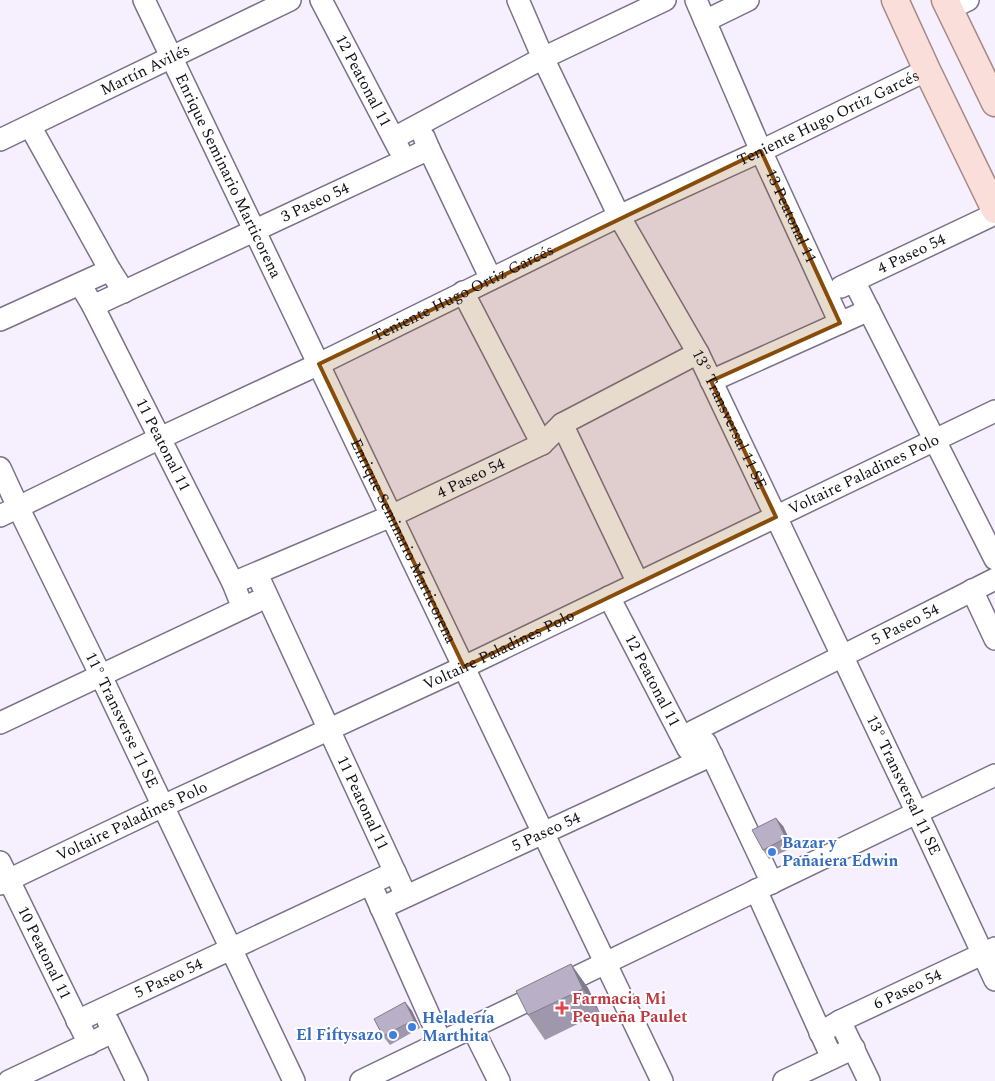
<svg xmlns="http://www.w3.org/2000/svg" width="995" height="1081" font-family="Spectral,serif">
<rect width="100%" height="100%" fill="#f5effe"/>
<g fill="none" stroke-linecap="round" stroke-linejoin="round">
<defs>
<g id="minor">
<path id="s1" d="M144 0 662 1081"/>
<path id="s2" d="M321 0 399 149"/>
<path id="s3" d="M518 0 543 58 619 216 698 353 917 813 995 980"/>
<path id="s4" d="M696 0 761 151 840 323"/>
<polyline points="949,9 968,0"/>
<polyline points="705,21 748,0"/>
<polyline points="30,126 110,270 124,292"/>
<polyline points="424,137 429,149 491,279"/>
<polyline points="394,138 543,58 665,0"/>
<path id="s5" d="M0 140 290 0"/>
<polyline points="854,281 995,559"/>
<path id="s6" d="M80 284 93 306 233 583 243 608"/>
<path id="s7" d="M841 287 995 214"/>
<polyline points="463,292 542,444"/>
<path id="s8" d="M93 306 429 149"/>
<polyline points="0,320 110,270"/>
<polyline points="711,381 869,310"/>
<polyline points="562,424 638,583"/>
<path id="s9" d="M0 468 18 507 101 676 294 1081"/>
<path id="s10" d="M0 516 160 438 319 364 619 216 761 151 927 70"/>
<path id="s11" d="M257 574 406 896"/>
<path id="s12" d="M233 583 391 516 542 444 562 424 698 353"/>
<polyline points="972,590 995,639"/>
<path id="s13" d="M609 597 688 749"/>
<polyline points="0,723 256,602"/>
<path id="s14" d="M682 737 995 579"/>
<polyline points="706,743 772,883"/>
<path id="s15" d="M0 862 89 1044"/>
<path id="s16" d="M0 884 163 806 464 667 995 411"/>
<polyline points="756,890 832,1058"/>
<polyline points="375,894 441,1042"/>
<path id="s17" d="M381 908 712 755"/>
<path id="s18" d="M77 1021 395 872"/>
<polyline points="108,1021 137,1081"/>
<polyline points="840,1021 869,1081"/>
<polyline points="472,1027 499,1081"/>
<path id="s19" d="M820 1033 840 1021 995 948"/>
<polyline points="9,1081 113,1032"/>
<polyline points="361,1081 995,775"/>
<polyline points="784,1081 854,1048"/>
</g>
<g id="major">
<polyline points="895,0 927,70 995,210"/>
<polyline points="945,0 995,103"/>
</g>
</defs>
<use href="#minor" stroke="#7a7287" stroke-width="24"/>
<use href="#major" stroke="#a78784" stroke-width="29"/>
<use href="#minor" stroke="#fff" stroke-width="21"/>
<use href="#major" stroke="#faded9" stroke-width="26"/>
</g>
<g fill="#9f97ab">
<polygon points="783,826 793,847 769,859 763,850"/>
<polygon points="571,964 588,988 600,1013 545,1040 528,1015"/>
<polygon points="405,1002 412,1011 420,1028 390,1045 383,1036"/>
</g>
<g fill="#827b8b">
<polygon points="776,818 783,826 793,847 786,838"/>
<polygon points="571,964 588,988 600,1013 583,989"/>
<polygon points="405,1002 412,1011 420,1028 414,1020"/>
</g>
<g fill="#b9b0c7" stroke="#827b8b">
<polygon points="776,818 786,838 763,850 752,830"/>
<polygon points="571,964 583,989 528,1015 516,991"/>
<polygon points="405,1002 414,1020 383,1036 374,1019"/>
</g>
<path fill="#884c0a" fill-opacity="0.2" stroke="#884c0a" stroke-width="4" stroke-linejoin="round" d="M761 151 840 323 711 381 776 517 464 667 319 364Z"/>
<g fill="#3f7fe0" stroke="#fff" stroke-width="2">
<circle cx="772" cy="852" r="5"/>
<circle cx="412" cy="1027" r="5"/>
<circle cx="393" cy="1035" r="5"/>
</g>
<path fill="#e0444e" stroke="#fff" stroke-width="2" d="M559.5 1000.5h5v5h5v5h-5v5h-5v-5h-5v-5h5z"/>
<g text-anchor="middle" dominant-baseline="central" stroke-width="4" stroke-linejoin="round" paint-order="stroke">
<g font-size="16" fill="#120f17" stroke="#fff">
<text stroke="none"><textPath href="#s5" startOffset="161">Martín Avilés</textPath></text>
<text stroke="none"><textPath href="#s2" startOffset="91">12 Peatonal 11</textPath></text>
<text stroke="none"><textPath href="#s10" startOffset="919">Teniente Hugo Ortiz Garcés</textPath></text>
<text stroke="none"><textPath href="#s1" startOffset="195">Enrique Seminario Marticorena</textPath></text>
<text stroke="none"><textPath href="#s8" startOffset="245">3 Paseo 54</textPath></text>
<text stroke="none"><textPath href="#s4" startOffset="236">13 Peatonal 11</textPath></text>
<text stroke="none"><textPath href="#s7" startOffset="78">4 Paseo 54</textPath></text>
<text stroke="none"><textPath href="#s10" startOffset="514">Teniente Hugo Ortiz Garcés</textPath></text>
<text stroke="none"><textPath href="#s3" startOffset="470">13° Transversal 11 SE</textPath></text>
<text stroke="none"><textPath href="#s6" startOffset="181">11 Peatonal 11</textPath></text>
<text stroke="none"><textPath href="#s16" startOffset="956">Voltaire Paladines Polo</textPath></text>
<text stroke="none"><textPath href="#s12" startOffset="260">4 Paseo 54</textPath></text>
<text stroke="none"><textPath href="#s1" startOffset="600">Enrique Seminario Marticorena</textPath></text>
<text stroke="none"><textPath href="#s14" startOffset="250">5 Paseo 54</textPath></text>
<text stroke="none"><textPath href="#s16" startOffset="551">Voltaire Paladines Polo</textPath></text>
<text stroke="none"><textPath href="#s13" startOffset="94">12 Peatonal 11</textPath></text>
<text stroke="none"><textPath href="#s9" startOffset="280">11° Transverse 11 SE</textPath></text>
<text stroke="none"><textPath href="#s3" startOffset="875">13° Transversal 11 SE</textPath></text>
<text stroke="none"><textPath href="#s11" startOffset="252">11 Peatonal 11</textPath></text>
<text stroke="none"><textPath href="#s16" startOffset="146">Voltaire Paladines Polo</textPath></text>
<text stroke="none"><textPath href="#s17" startOffset="182">5 Paseo 54</textPath></text>
<text stroke="none"><textPath href="#s15" startOffset="101">10 Peatonal 11</textPath></text>
<text stroke="none"><textPath href="#s18" startOffset="101">5 Paseo 54</textPath></text>
<text stroke="none"><textPath href="#s19" startOffset="98">6 Paseo 54</textPath></text>
</g>
<g font-size="16" font-weight="bold" fill="#366cbe" stroke="#fff" text-anchor="start">
<text x="782" y="843">Bazar y<tspan x="782" dy="18">Pañaiera Edwin</tspan></text>
<text x="422" y="1018">Heladería<tspan x="422" dy="18">Marthita</tspan></text>
<text x="383" y="1035" text-anchor="end">El Fiftysazo</text>
</g>
<g font-size="16" font-weight="bold" fill="#be3a42" stroke="#fff" text-anchor="start">
<text x="572" y="999">Farmacia Mi<tspan x="572" dy="18">Pequeña Paulet</tspan></text>
</g>
</g>
</svg>
